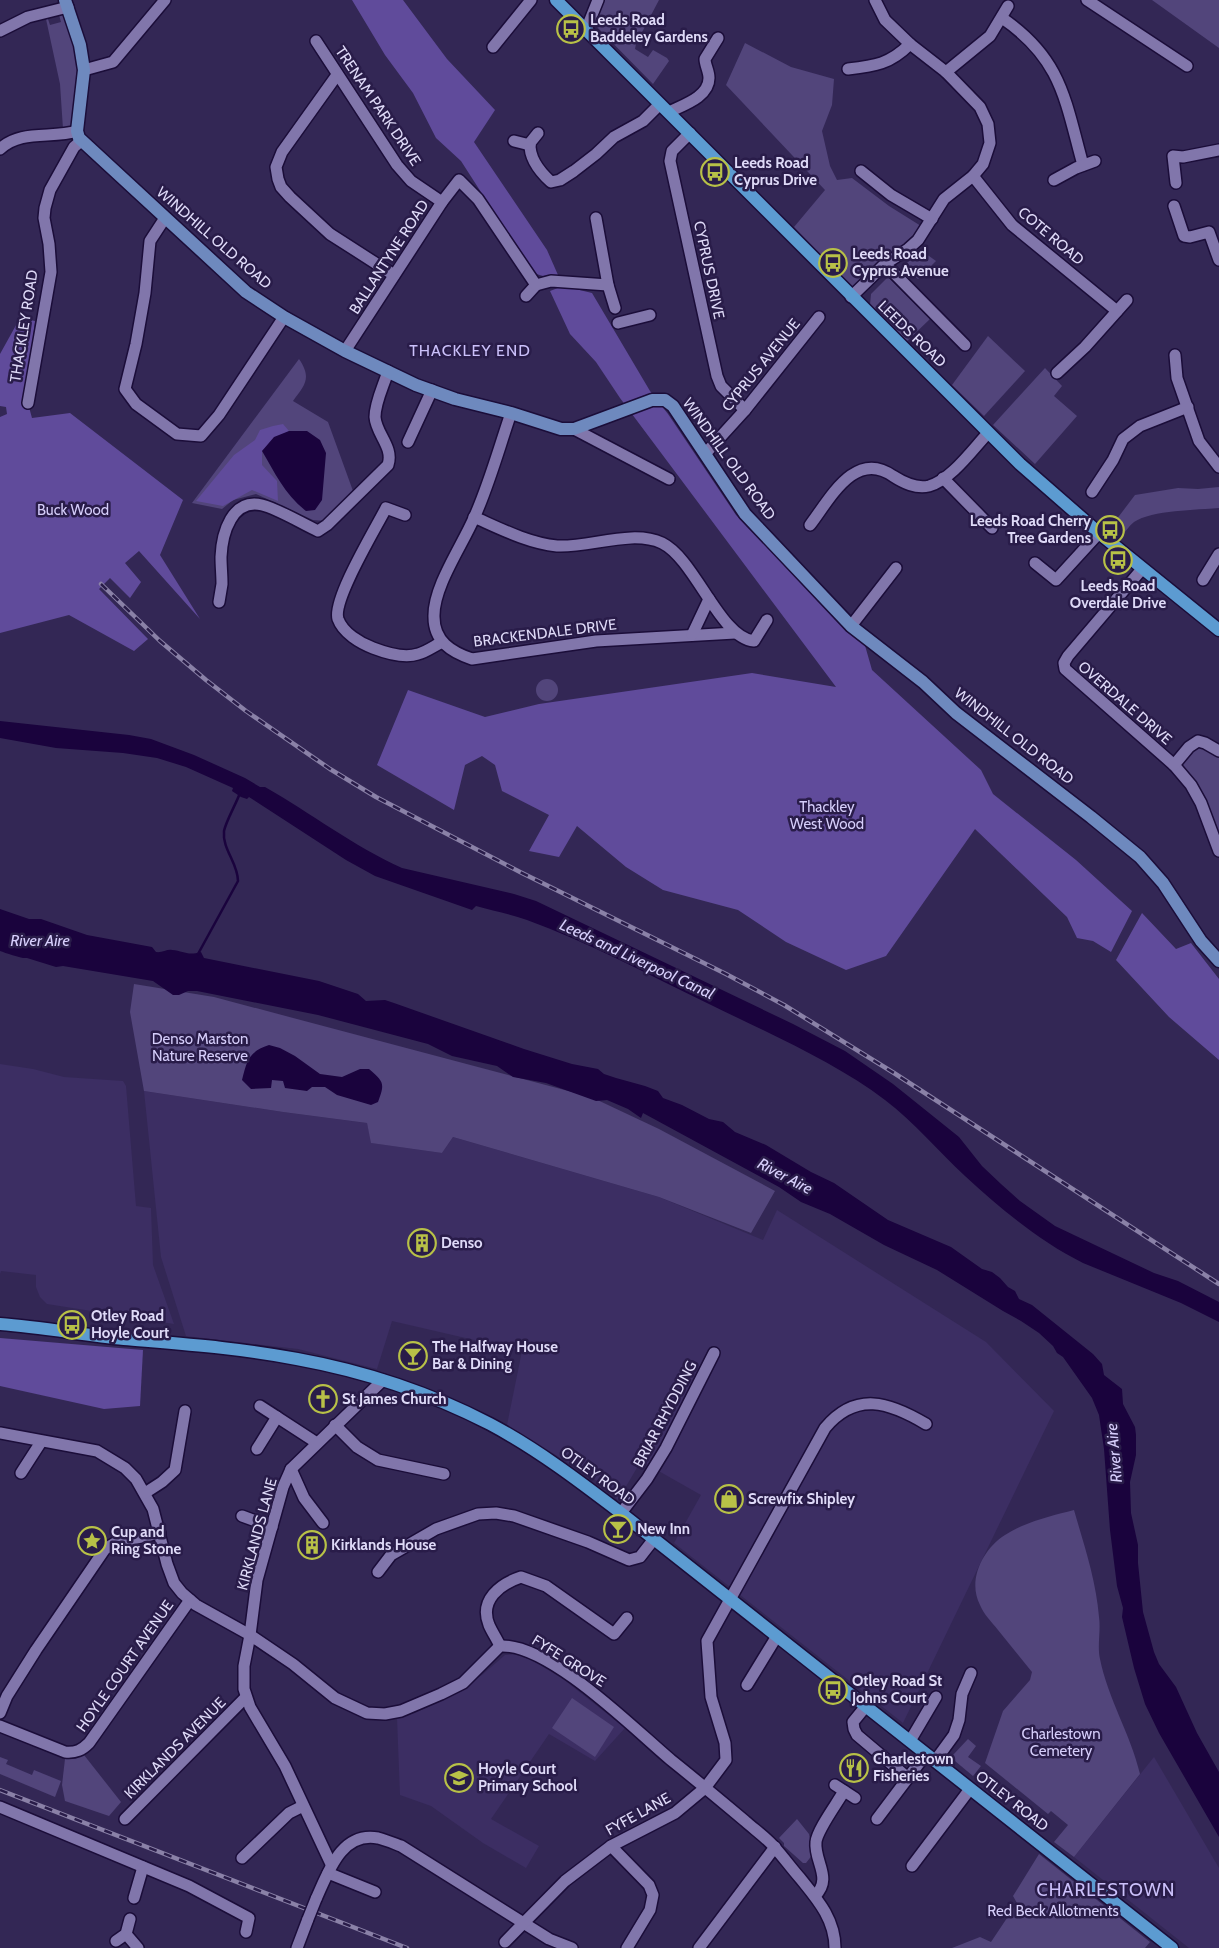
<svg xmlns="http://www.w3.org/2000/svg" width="1219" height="1948" font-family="Cabin,sans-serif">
<rect width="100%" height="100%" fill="#332755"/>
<g fill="#3c2e63">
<polygon points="0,1064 33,1069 64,1077 123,1081 126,1086 136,1206 151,1208 153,1265 174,1324 47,1304 40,1297 36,1287 36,1275 1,1271 0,1274"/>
<polygon points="144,1091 283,1112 367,1123 372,1143 442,1153 453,1137 659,1197 763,1240 777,1210 986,1342 1054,1411 903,1723 674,1543 701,1495 641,1461 618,1500 593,1478 507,1425 522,1351 392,1321 377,1369 298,1349 186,1336 161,1257"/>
<polygon points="522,1654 563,1679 625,1728 595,1761 549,1734 491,1819 539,1846 526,1868 483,1843 431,1806 400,1795 397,1718 415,1713 452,1695 482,1675 505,1655"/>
<polygon points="1154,1757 1219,1868 1219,1948 1189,1948 1074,1857"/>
</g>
<g fill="#52457b">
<polygon points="601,0 659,0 640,36 636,37 634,40 636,44 635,49 648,57 653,50 667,58 669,61 653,84 594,24"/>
<polygon points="1152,0 1219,0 1219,48"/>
<polygon points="59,15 65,15 71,33 77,69 72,126 69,129 63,129 60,84 46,19 48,19 50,25 61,22"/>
<polygon points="745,43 791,67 834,79 832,105 822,131 830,166 837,180 852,178 889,206 921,226 911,244 880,260 852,287 794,227 825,190 726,85"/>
<polygon points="922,251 936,261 918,279 903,266"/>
<polygon points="888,277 930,319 906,342 870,305 871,294"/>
<polygon points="988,336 1025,371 984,416 952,385"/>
<path d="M299 359C312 378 305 385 293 401L328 422 353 491 325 521 313 520 256 494 233 500 222 509 192 503Z"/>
<polygon points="1045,368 1062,386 1054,396 1077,416 1035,464 993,425"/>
<path d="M1219 487V508C1197 510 1152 510 1134 522 1129 526 1125 532 1121 537L1110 528 1135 495 1178 488 1198 489Z"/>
<circle cx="547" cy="690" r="11"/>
<polygon points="1198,741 1219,751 1219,851 1209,824 1174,765"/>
<polygon points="134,984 214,997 591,1097 659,1129 775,1191 751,1233 659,1197 453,1137 442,1153 371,1143 367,1123 283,1112 144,1091 130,1012"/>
<path d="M1074 1510C1084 1545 1096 1580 1099 1617 1101 1631 1097 1646 1100 1659 1108 1699 1131 1735 1140 1774L1074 1857 1054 1842 1068 1825 1051 1811 1048 1814 985 1763 1003 1711 1030 1680 1032 1672C1021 1658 1009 1644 998 1630 992 1622 984 1615 980 1605 967 1580 983 1549 1005 1535 1025 1522 1051 1516 1074 1510Z"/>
<polygon points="572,1698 614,1727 595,1757 552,1728"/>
<polygon points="968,1739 976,1746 968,1757 981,1766 973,1776 955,1761 953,1755"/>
<polygon points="84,1755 121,1802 109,1816 65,1801 62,1785 65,1759"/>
<polygon points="0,1757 8,1760 6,1764 32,1775 34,1770 61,1781 55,1797 0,1774"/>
<polygon points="797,1819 809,1834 813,1854 806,1863 803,1863 784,1846 784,1843 779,1838"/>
<polygon points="1039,1854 1150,1942 1145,1948 952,1948 980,1937 991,1942 1017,1903 1013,1896"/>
</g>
<g fill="#604b9b">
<polygon points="352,0 403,0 447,59 495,110 474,142 547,250 558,275 543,276 533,273 461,161 436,138 413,93 385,55"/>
<polygon points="563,286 592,293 650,391 668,414 736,515 864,642 872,670 981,770 993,794 1076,860 1132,911 1111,952 1093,941 1077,938 1067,917 975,829 886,956 846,970 786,942 738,910 663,890 626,867 577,826 559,857 529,851 549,815 502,791 495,765 482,756 465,765 454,810 377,765 408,690 485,717 539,704 752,673 836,687 620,398 596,362 570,334 550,291"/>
<polygon points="20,318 35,321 26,396 32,418 70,413 183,500 160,555 200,619 139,551 125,563 141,582 130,598 110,578 99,589 148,639 134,651 69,615 0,633 0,417 7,414 6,407 0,406 0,354"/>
<polygon points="283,424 289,431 262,451 262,465 277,481 278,501 252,490 223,506 196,501 234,455 255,440 260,430 273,426"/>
<polygon points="1142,913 1176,949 1191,943 1219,979 1219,1060 1169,1017 1116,960"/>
<polygon points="0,1338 143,1350 140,1406 104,1409 0,1386"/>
</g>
<g fill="#1a033d">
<path d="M289 431H307L320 440 326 453 322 500 315 510 306 511C285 495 275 473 262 451L274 437Z"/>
<path d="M0 721 129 735 151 739 194 755 245 778 260 787H265C311 813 353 846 402 868L514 894 536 901 793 1024 845 1051 893 1084 959 1137 982 1166 1001 1184 1020 1201 1055 1226 1154 1273 1178 1281 1219 1302V1322L1181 1303 1083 1263C1039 1241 1001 1209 965 1176 938 1151 915 1123 885 1100 835 1062 766 1032 709 1004 649 975 590 943 527 920 511 914 493 911 476 906L472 910 375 876 346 860 249 797 247 799 241 797 232 791 233 788 186 767 157 758 123 753 56 748 0 738Z"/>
<path d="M0 909 29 919H41L87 935 152 947 156 952C162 953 167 949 172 950 184 951 187 956 201 952L204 958 319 981 358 994 366 1001 385 1000 394 1003 524 1049 572 1064 598 1069 604 1074 616 1078 645 1086 658 1091 663 1098 682 1105 709 1119 723 1122 735 1132 766 1145 811 1172 834 1183 888 1220 951 1247 982 1269 992 1272 1000 1278 1008 1287 1015 1291 1019 1299 1032 1305 1093 1354 1102 1364 1104 1375 1122 1389 1123 1404 1135 1427 1136 1435V1455L1130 1482 1131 1513 1138 1545V1563L1143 1612 1154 1652 1159 1664 1176 1687 1197 1733 1219 1772V1837L1159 1733 1145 1704 1134 1668 1122 1617 1123 1608 1117 1586 1110 1530 1104 1449 1099 1415 1092 1398 1063 1357 1057 1353 1053 1346 1039 1333 1021 1321 1003 1311 937 1270 884 1245 830 1214 801 1202 779 1187 643 1113 641 1118 628 1109 607 1100 596 1101 546 1083 513 1077 497 1066 452 1056 428 1044 318 1015 197 991H188L179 995H173L153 981 63 966 56 967 27 958C22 959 6 953 0 951Z"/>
<path d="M269 1045 280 1048 295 1056 320 1074 342 1077 360 1069H369C384 1082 385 1083 378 1102L371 1105 337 1095 325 1087H312L307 1091 285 1088 283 1081 272 1080 271 1088 251 1089 242 1080C247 1061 248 1052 269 1045Z"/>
</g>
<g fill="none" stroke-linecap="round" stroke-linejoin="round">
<path stroke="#1a033d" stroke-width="2.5" d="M198 954 238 881C238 863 222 849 224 831 226 821 236 804 240 793"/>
<defs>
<g id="street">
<polyline points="1087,0 1187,66"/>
<path d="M1002 18C1062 59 1065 100 1083 165"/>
<polyline points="586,30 598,0"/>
<polyline points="0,31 28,17 68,7"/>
<polyline points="316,41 397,165 411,181 442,202"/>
<polyline points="493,47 531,0"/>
<path d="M848 69C875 66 890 64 910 44"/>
<polyline points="84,70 113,62 165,0"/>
<polyline points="946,72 990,36 1008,6"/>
<polyline points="337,75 282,152 276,167 278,179 281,187 290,197 330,234 394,275"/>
<path d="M669 112C683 105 709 97 709 78 709 71 705 65 705 59L718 38"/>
<path d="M538 133 530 143C529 159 540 172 551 182L560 180 574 171 596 154 614 137 643 121 660 104"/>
<polyline points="690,133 672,151 670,161 717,376 721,386 745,410"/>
<polyline points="514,141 530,145"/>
<path d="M0 149C21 129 52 139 77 131"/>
<polyline points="861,171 891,195 932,219"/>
<polyline points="973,176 1012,225 1117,311"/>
<polyline points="1054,180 1076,168 1095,161"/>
<polyline points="1176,183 1173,156 1183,157 1219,150"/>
<polyline points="1174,206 1184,236 1190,237 1209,232 1219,260"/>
<polyline points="165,218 150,241 145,293 136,344 125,389 136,404 177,434 201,436 219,415 284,317"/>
<polyline points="596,218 608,285 615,308"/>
<polyline points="885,264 965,345"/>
<polyline points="526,296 536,285"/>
<polyline points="851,297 885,264 908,249 918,240 944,199 973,176 983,164 990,143 988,124 980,107 946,72 910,44 885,20 875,0"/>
<polyline points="618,323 650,315"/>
<polyline points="345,351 442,202 459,180 478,199 536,285 551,281 608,285"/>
<polyline points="1175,355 1177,378 1199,441 1219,467"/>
<polyline points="1057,373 1085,347 1127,300"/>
<polyline points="28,403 51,272 49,244 44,218 45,208 50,190 74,147 81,141"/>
<path d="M511 413C499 448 489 485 474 518 462 546 433 587 434 617 434 641 451 652 472 659L596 641 735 633"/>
<polyline points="574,429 669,479"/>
<polyline points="408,442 432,390"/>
<polyline points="705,454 745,410 819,317"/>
<polyline points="943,478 992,528"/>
<polyline points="1092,492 1113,460 1123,439 1140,426 1188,407"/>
<path d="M405 515 386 508C376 528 332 600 338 619 343 633 360 643 373 648 386 653 404 659 418 654 426 652 434 646 442 642"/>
<path d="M474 517C501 529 528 543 557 546 589 548 632 529 662 543 695 559 720 638 754 641L767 620"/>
<path d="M810 525C830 499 855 449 893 476 904 483 916 489 929 486 951 480 973 449 988 433"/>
<polyline points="1035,563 1056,580 1099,533"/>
<polyline points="1142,569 1068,656 1064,663 1065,669 1174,765 1191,785 1201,803 1219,851"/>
<polyline points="1203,580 1219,554"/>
<path d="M219 602C220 596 221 590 222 584 222 575 221 566 221 557 222 533 232 498 262 505 276 508 303 524 318 531L327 525 388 465C394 447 376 434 375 417 375 402 384 385 388 371"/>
<polyline points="851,626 896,568"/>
<polyline points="692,635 709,599"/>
<polyline points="1174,765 1189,747 1198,741 1205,743 1219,751"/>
<polyline points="260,1406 277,1417"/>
<polyline points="335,1425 357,1447 378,1460 444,1474"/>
<path d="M0 1433 97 1451 125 1468 136 1479 153 1509 167 1564 174 1583 182 1593 196 1605 250 1635 293 1664 335 1698 367 1713 385 1714 401 1711 441 1694 463 1683 500 1646C549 1643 634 1729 671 1760 696 1780 720 1800 745 1821 755 1830 767 1838 776 1849 784 1858 792 1869 800 1878 817 1899 835 1919 835 1948"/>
<polyline points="257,1449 277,1417 317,1443"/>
<polyline points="291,1469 304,1498 323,1523"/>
<polyline points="21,1473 41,1442"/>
<polyline points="145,1493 162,1482 175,1470 185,1411"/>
<polyline points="621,1513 647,1479 666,1448 714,1353"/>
<polyline points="242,1516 272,1527"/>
<polyline points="378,1572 391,1555 436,1529 478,1514 496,1513 514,1516 588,1542 629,1560 640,1557 654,1539"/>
<path d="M500 1646C497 1639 492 1632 489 1625 479 1600 500 1584 521 1577L546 1586 614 1634 627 1618"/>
<polyline points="747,1685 777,1636"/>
<polyline points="866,1706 853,1722 854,1729 857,1735 908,1778"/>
<polyline points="0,1713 7,1696 36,1650 105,1549 115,1543 160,1533"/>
<path d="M0 1726 65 1752C76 1753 82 1750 89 1743L190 1600"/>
<polyline points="910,1741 936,1697"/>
<polyline points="935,1761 954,1735 959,1720 962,1694 971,1673"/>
<polyline points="835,1785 855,1798"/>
<polyline points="0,1807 189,1886 249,1918 246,1932"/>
<polyline points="125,1819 246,1697"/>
<polyline points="877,1819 926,1754"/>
<polyline points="611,1846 649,1885 653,1895 650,1910 627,1948"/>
<polyline points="242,1858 289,1813 303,1806"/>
<polyline points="331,1864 285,1766 250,1707 244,1689 244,1666 250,1635 257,1580 283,1487 291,1469 383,1380"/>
<polyline points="912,1866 970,1789"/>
<polyline points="328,1873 375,1892"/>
<path d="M815 1896C833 1878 814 1862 816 1842 817 1830 838 1802 844 1791"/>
<polyline points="134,1898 143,1867"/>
<path d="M316 1899C328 1873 341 1831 378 1838 386 1840 393 1843 401 1846L549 1939 572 1948"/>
<polyline points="126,1934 138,1948"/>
<polyline points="116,1941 126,1934 130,1919"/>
<path d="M505 1942 565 1881 611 1846 675 1813 705 1788 726 1760 725 1743 711 1697 707 1641 825 1428C856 1391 889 1402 926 1424"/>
<polyline points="297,1948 308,1919"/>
<polyline points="699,1948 775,1847"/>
</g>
<polyline id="secondary" points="65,0 80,45 84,70 77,131 79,138 246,292 284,317 345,351 416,385 455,399 511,413 561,429 574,429 652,400 665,400 673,406 745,514 851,626 923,682 956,713 1091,817 1140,857 1163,883 1201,941 1219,961"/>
<g id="primary">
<polyline points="556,0 1020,464 1099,533 1219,630"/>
<path d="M0 1324C42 1327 83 1335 124 1339 182 1344 240 1348 297 1359 363 1371 430 1393 490 1424 537 1449 579 1481 621 1513L1172 1948"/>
</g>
</defs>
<use href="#street" stroke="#1b0d39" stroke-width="14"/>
<use href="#secondary" stroke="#1b0d39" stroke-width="15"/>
<use href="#primary" stroke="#1b0d39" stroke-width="15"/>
<use href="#street" stroke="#8176ab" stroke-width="11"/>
<use href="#secondary" stroke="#6e89be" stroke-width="12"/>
<use href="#primary" stroke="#5c9bd1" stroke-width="12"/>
<defs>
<g id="rail">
<polyline points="101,584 160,641 206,680 246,711 330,769 376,797 520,872 726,974 784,1005 894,1073 1219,1284"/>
<polyline points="0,1790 407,1948"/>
</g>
</defs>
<use href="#rail" stroke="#8a81a7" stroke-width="4.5"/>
<use href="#rail" stroke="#291c49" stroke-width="2.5" stroke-dasharray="8" stroke-linecap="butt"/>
<defs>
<polyline id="street-bridge" points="308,1919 316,1899"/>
</defs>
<use href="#street-bridge" stroke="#1b0d39" stroke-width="14" stroke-linecap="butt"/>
<use href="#street-bridge" stroke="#8176ab" stroke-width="11"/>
</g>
<defs>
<symbol id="bus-ring" viewBox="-11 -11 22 22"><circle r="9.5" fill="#291c49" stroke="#b8c147" stroke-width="1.5"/><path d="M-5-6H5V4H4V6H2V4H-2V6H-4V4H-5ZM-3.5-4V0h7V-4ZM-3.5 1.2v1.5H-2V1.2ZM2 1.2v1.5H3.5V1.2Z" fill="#b8c147"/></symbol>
<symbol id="building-ring" viewBox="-11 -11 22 22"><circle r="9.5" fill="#291c49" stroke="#b8c147" stroke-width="1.5"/><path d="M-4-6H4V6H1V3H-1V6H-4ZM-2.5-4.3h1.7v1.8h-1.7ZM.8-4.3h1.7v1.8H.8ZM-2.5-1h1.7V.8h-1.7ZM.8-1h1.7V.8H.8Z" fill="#b8c147"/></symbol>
<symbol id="bar-ring" viewBox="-11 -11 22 22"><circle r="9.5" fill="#291c49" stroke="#b8c147" stroke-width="1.5"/><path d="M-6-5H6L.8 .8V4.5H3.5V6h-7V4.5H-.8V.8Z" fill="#b8c147"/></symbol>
<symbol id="church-ring" viewBox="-11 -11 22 22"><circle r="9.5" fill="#291c49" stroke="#b8c147" stroke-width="1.5"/><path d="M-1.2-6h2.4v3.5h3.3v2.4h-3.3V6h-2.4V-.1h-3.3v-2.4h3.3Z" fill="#b8c147"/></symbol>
<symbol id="shop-ring" viewBox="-11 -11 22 22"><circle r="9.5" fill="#291c49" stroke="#b8c147" stroke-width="1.5"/><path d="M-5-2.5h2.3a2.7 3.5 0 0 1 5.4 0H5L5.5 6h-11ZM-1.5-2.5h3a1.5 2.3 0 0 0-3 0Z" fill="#b8c147"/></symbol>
<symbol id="sight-ring" viewBox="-11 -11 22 22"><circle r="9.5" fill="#291c49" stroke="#b8c147" stroke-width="1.5"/><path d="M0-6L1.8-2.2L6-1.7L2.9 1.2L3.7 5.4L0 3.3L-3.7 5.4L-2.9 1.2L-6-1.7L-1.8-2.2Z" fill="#b8c147"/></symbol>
<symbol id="restaurant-ring" viewBox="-11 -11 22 22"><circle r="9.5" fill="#291c49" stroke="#b8c147" stroke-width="1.5"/><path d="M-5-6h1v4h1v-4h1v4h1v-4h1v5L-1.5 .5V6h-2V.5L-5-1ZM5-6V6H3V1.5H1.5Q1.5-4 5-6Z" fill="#b8c147"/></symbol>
<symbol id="school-ring" viewBox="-11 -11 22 22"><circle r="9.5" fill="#291c49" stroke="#b8c147" stroke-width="1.5"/><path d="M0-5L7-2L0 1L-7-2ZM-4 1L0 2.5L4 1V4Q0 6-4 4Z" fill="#b8c147"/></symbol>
</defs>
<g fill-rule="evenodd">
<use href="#bus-ring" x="555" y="13" width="32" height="32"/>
<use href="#bus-ring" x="699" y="156" width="32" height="32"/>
<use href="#bus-ring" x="817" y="247" width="32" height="32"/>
<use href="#bus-ring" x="1094" y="514" width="32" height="32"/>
<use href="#bus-ring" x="1102" y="544" width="32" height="32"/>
<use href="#building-ring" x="406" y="1227" width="32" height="32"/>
<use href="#bus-ring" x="56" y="1309" width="32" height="32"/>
<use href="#bar-ring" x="397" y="1340" width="32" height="32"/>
<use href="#church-ring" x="307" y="1383" width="32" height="32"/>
<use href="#shop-ring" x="713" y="1483" width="32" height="32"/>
<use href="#bar-ring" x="602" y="1513" width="32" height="32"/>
<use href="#sight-ring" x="76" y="1525" width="32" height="32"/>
<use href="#building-ring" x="296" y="1529" width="32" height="32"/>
<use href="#bus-ring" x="817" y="1674" width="32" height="32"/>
<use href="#restaurant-ring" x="838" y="1752" width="32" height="32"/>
<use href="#school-ring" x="443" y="1762" width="32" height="32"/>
</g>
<g text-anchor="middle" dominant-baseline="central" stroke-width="5" stroke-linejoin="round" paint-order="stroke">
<g font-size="15" font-weight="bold" fill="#ded9f7" stroke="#291c49" text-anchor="start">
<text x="590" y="20">Leeds Road<tspan x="590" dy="17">Baddeley Gardens</tspan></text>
<text x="734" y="163">Leeds Road<tspan x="734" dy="17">Cyprus Drive</tspan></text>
<text x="852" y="254">Leeds Road<tspan x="852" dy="17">Cyprus Avenue</tspan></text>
<text x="1091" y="521" text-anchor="end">Leeds Road Cherry<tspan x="1091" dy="17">Tree Gardens</tspan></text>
<text x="1118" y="586" text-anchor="middle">Leeds Road<tspan x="1118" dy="17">Overdale Drive</tspan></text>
<text x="441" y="1243">Denso</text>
<text x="91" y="1316">Otley Road<tspan x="91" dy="17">Hoyle Court</tspan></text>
<text x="432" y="1347">The Halfway House<tspan x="432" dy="17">Bar &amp; Dining</tspan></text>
<text x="342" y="1399">St James Church</text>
<text x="748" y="1499">Screwfix Shipley</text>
<text x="637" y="1529">New Inn</text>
<text x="111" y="1532">Cup and<tspan x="111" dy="17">Ring Stone</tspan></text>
<text x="331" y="1545">Kirklands House</text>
<text x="852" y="1681">Otley Road St<tspan x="852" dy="17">Johns Court</tspan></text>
<text x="873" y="1759">Charlestown<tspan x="873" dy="17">Fisheries</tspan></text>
<text x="478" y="1769">Hoyle Court<tspan x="478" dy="17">Primary School</tspan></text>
</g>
<g font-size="15" fill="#ded9f7" stroke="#291c49">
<text transform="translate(378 106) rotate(56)">TRENAM PARK DRIVE</text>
<text transform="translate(1051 236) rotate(40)">COTE ROAD</text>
<text transform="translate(214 238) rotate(41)">WINDHILL OLD ROAD</text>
<text transform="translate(389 257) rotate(-57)">BALLANTYNE ROAD</text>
<text transform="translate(709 270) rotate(78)">CYPRUS DRIVE</text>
<text transform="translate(24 326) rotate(-81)">THACKLEY ROAD</text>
<text transform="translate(912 334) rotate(44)">LEEDS ROAD</text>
<text transform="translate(761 365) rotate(-51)">CYPRUS AVENUE</text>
<text transform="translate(729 459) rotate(54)">WINDHILL OLD ROAD</text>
<text transform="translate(545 633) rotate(-7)">BRACKENDALE DRIVE</text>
<text transform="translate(1125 703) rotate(41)">OVERDALE DRIVE</text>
<text transform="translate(1014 736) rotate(38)">WINDHILL OLD ROAD</text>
<text transform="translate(665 1414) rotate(-62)">BRIAR RHYDDING</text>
<text transform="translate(598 1476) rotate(36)">OTLEY ROAD</text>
<text transform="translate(257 1534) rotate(-75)">KIRKLANDS LANE</text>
<text transform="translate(569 1661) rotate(32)">FYFE GROVE</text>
<text transform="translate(125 1666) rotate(-55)">HOYLE COURT AVENUE</text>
<text transform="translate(175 1748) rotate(-45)">KIRKLANDS AVENUE</text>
<text transform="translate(1012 1801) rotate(38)">OTLEY ROAD</text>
<text transform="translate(638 1814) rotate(-29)">FYFE LANE</text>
</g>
<g font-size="15" fill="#d5cdfa" stroke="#291c49">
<text x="73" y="510">Buck Wood</text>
<text x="827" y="807">Thackley<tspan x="827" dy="17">West Wood</tspan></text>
<text x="200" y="1039">Denso Marston<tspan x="200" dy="17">Nature Reserve</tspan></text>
<text x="1061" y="1734">Charlestown<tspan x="1061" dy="17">Cemetery</tspan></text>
<text x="1053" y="1911">Red Beck Allotments</text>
</g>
<g font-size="16" letter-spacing="1" fill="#cbc0fa" stroke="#291c49">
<text x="470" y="350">THACKLEY END</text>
</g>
<g font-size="16" font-style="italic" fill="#d7cffc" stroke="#291c49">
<text x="40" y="940">River Aire</text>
<text transform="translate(637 959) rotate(25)">Leeds and Liverpool Canal</text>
<text transform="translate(785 1176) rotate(28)">River Aire</text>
<text transform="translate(1114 1453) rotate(-95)">River Aire</text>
</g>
<g font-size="18" letter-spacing="1" fill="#cbc0fa" stroke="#291c49">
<text x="1106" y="1890">CHARLESTOWN</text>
</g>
</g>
</svg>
